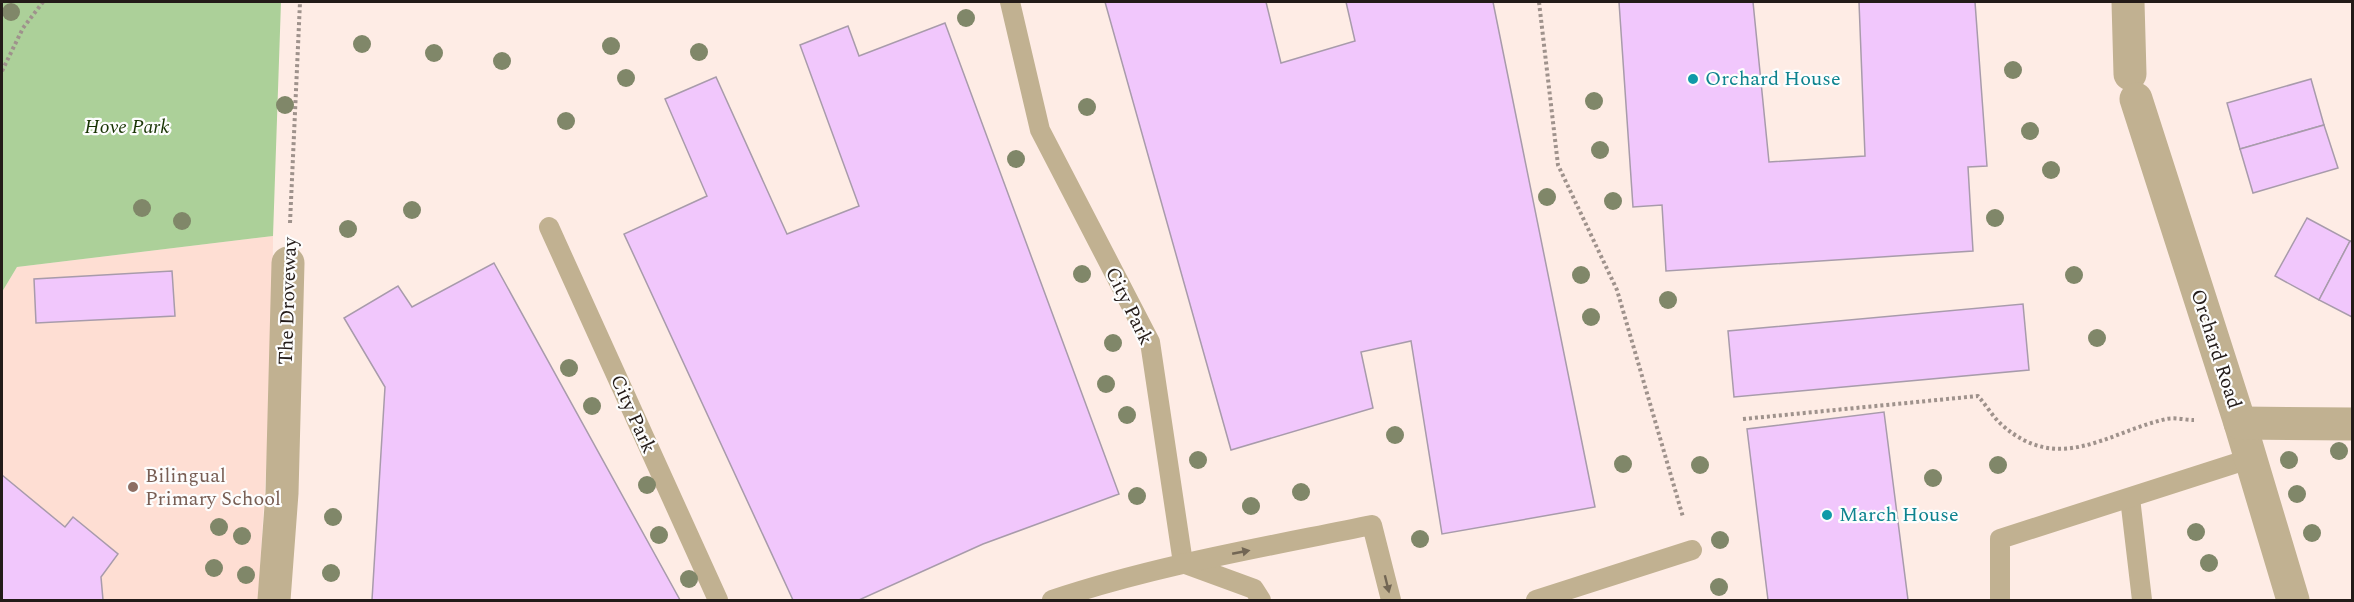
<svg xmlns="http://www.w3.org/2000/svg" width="2354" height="602" font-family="Spectral,serif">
<rect width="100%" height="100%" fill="#feece5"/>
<polygon fill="#feded3" points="273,236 272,373 258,600 2,600 2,292 17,267"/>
<polygon fill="#acd099" points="2,2 281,2 273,236 17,267 2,292"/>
<g fill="#f1c7fc" stroke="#a89bab" stroke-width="1.5">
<polygon points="1105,2 1266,2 1281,63 1355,41 1346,2 1493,2 1595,507 1442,534 1411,341 1361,352 1373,408 1231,450"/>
<polygon points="1619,2 1753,2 1769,162 1865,156 1859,2 1975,2 1987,166 1968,167 1973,251 1666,271 1662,205 1633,207"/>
<polygon points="945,23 1119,494 983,544 859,600 793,600 624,234 707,196 665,99 716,77 787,234 859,206 800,45 848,26 859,56"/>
<polygon points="2311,79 2324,125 2240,149 2227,103"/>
<polygon points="2324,125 2338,168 2253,193 2240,149"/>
<polygon points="2307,218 2350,241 2319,300 2275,276"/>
<polygon points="2350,241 2352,242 2352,317 2319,300"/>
<polygon points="494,263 680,600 372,600 385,387 344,318 398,286 412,307"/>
<polygon points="172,271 175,316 36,323 34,279"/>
<polygon points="2023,304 2029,370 1734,397 1728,331"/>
<polygon points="1884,412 1908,600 1768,600 1747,429"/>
<polygon points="2,475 65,527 73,517 118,554 101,577 103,600 2,600"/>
</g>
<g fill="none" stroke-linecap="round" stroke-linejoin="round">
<g stroke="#9f928c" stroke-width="4" stroke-dasharray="3 3" stroke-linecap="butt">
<polyline points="1539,2 1558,165 1617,290 1683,517"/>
<polyline points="2,71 23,28 43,2"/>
<polyline points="290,223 300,2"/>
<path d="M1743 419 1978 396C1986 405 1993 417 2002 425 2059 475 2106 433 2166 419 2175 417 2185 420 2194 420"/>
</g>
<g stroke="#c1b191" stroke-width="20">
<polyline points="1010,2 1040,130 1150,342 1183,563"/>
<polyline points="549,227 718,600"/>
<polyline points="2130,498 2142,600"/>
<polyline points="1183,563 1254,589 1261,600"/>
<path d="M1052 600C1157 565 1265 547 1372 525L1391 600"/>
<polyline points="1536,600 1692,550"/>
<polyline points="2000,600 2000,539 2249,459"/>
</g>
<g stroke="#c1b191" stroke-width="33">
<polyline points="2128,2 2130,74"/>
<polyline points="2136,99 2240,423 2293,600"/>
<polyline points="2240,423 2352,424"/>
<polyline points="274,600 282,493 288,263"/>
</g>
</g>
<g fill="#808769">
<circle cx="11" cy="12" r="9"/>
<circle cx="966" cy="18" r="9"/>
<circle cx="362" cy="44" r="9"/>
<circle cx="611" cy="46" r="9"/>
<circle cx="699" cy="52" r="9"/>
<circle cx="434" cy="53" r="9"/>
<circle cx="502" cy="61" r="9"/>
<circle cx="2013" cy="70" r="9"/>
<circle cx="626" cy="78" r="9"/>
<circle cx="1594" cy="101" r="9"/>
<circle cx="285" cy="105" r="9"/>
<circle cx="1087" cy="107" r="9"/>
<circle cx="566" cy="121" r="9"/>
<circle cx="2030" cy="131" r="9"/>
<circle cx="1600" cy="150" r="9"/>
<circle cx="1016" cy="159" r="9"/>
<circle cx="2051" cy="170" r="9"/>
<circle cx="1547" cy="197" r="9"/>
<circle cx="1613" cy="201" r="9"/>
<circle cx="142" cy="208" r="9"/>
<circle cx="412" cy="210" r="9"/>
<circle cx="1995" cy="218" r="9"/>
<circle cx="182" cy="221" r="9"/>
<circle cx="348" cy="229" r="9"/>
<circle cx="1082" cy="274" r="9"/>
<circle cx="1581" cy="275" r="9"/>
<circle cx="2074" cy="275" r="9"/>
<circle cx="1668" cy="300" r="9"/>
<circle cx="1591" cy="317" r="9"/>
<circle cx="2097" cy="338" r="9"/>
<circle cx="1113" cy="343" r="9"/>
<circle cx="569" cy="368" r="9"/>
<circle cx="1106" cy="384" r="9"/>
<circle cx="592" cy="406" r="9"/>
<circle cx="1127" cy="415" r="9"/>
<circle cx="1395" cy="435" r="9"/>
<circle cx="2339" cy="451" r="9"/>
<circle cx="1198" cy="460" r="9"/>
<circle cx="2289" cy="460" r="9"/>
<circle cx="1623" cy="464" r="9"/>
<circle cx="1700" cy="465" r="9"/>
<circle cx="1998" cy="465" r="9"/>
<circle cx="1933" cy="478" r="9"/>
<circle cx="647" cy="485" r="9"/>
<circle cx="1301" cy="492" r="9"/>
<circle cx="2297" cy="494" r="9"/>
<circle cx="1137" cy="496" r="9"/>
<circle cx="1251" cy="506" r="9"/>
<circle cx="333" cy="517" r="9"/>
<circle cx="219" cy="527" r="9"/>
<circle cx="2196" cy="532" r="9"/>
<circle cx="2312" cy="533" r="9"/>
<circle cx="659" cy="535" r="9"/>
<circle cx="242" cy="536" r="9"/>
<circle cx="1420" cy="539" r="9"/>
<circle cx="1720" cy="540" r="9"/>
<circle cx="2209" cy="563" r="9"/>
<circle cx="214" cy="568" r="9"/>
<circle cx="331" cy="573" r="9"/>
<circle cx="246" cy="575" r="9"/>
<circle cx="689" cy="579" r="9"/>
<circle cx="1719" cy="587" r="9"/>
</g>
<defs><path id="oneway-solid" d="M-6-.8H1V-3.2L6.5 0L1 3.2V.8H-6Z" transform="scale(1.5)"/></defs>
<g fill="#726654">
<use href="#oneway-solid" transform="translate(1241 552) rotate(-11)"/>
<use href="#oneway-solid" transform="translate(1387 584) rotate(76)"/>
</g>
<g fill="#0f9aa8" stroke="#fdfdfd" stroke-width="2">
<circle cx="1693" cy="79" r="6"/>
<circle cx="1827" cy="515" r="6"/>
</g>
<circle fill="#8d6e63" stroke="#fdfdfd" stroke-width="2" cx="133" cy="487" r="6"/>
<g text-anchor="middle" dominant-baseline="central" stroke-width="4.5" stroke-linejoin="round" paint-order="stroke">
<g font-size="20" fill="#0d838f" stroke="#fdfdfd" text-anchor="start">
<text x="1705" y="79">Orchard House</text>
<text x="1839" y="515">March House</text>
</g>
<g font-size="20" font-style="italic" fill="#183403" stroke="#fdfdfd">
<text x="127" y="127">Hove Park</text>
</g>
<g font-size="20" fill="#231b18" stroke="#fdfdfd">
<text transform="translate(288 301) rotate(-88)">The Droveway</text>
<text transform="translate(1129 306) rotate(64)">City Park</text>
<text transform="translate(2216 349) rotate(72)">Orchard Road</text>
<text transform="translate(633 414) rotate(66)">City Park</text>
</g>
<g font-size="20" fill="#785e54" stroke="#fdfdfd" text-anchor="start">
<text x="145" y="476">Bilingual<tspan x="145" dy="23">Primary School</tspan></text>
</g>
</g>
<rect width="2354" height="602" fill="none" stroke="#231b18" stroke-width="6"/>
</svg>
